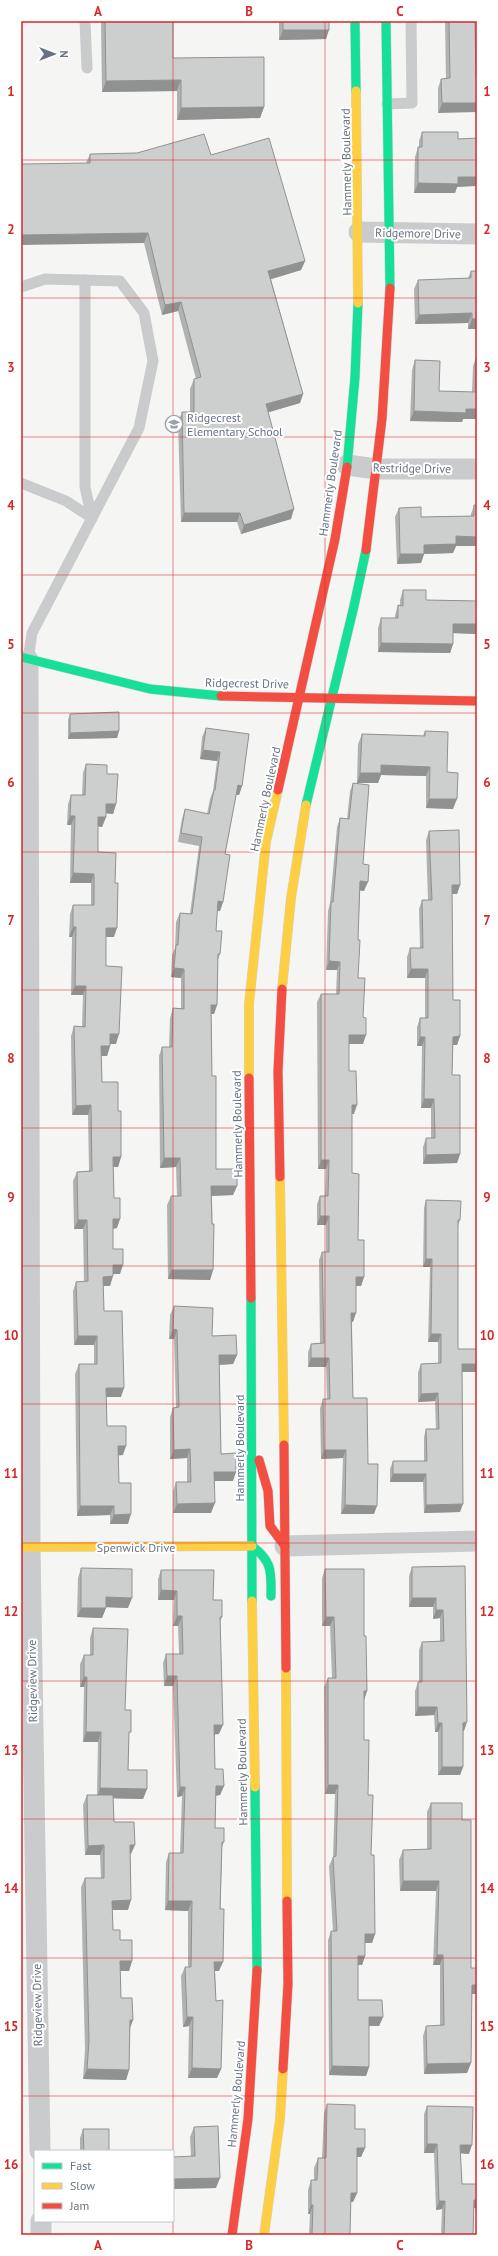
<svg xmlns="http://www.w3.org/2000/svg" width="498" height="2256" font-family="'PT Sans',sans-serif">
<rect width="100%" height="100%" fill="#f5f6f4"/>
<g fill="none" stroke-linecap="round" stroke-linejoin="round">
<defs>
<g id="fast">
<polyline points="355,21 356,91"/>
<polyline points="386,21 390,288"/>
<polyline points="347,467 355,377 358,303"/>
<polyline points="21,657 150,689 221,696"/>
<polyline points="306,805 354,606 366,550"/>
<polyline points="251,1298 252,1601"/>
<path d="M252 1546C273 1562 271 1572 271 1596"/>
<polyline points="255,1787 257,1970"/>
</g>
<g id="slow">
<polyline points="356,91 358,303"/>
<polyline points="282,989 291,898 306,805"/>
<polyline points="249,1078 249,1004 266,842 278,790"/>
<polyline points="280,1177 284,1445"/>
<polyline points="21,1547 252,1546"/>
<polyline points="252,1601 255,1787"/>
<polyline points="286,1668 287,1901"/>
<polyline points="264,2235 280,2119 283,2069"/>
</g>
<g id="jam">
<polyline points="366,550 382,419 390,288"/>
<polyline points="221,696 477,701"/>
<polyline points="278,790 335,539 347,467"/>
<polyline points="249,1078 251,1298"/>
<polyline points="280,1177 278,1071 282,989"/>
<polyline points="284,1445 286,1668"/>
<polyline points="259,1460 268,1491 270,1526 285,1546"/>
<polyline points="283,2069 288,1984 287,1901"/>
<polyline points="232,2235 248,2119 257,1970"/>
</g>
</defs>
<use href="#fast" stroke="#d2d3d4" stroke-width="10"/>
<use href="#slow" stroke="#d2d3d4" stroke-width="10"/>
<use href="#jam" stroke="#d2d3d4" stroke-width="10"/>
<g stroke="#cacbcc" stroke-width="11">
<polyline points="85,21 87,68"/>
<polyline points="387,104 412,103 411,21"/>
<polyline points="85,280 85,487 92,518"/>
<polyline points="21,287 45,279 120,281 144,313 153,361 139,428 32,633 28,660"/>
<polyline points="21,483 66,501 92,518"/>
</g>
<g stroke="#cacbcc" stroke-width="21">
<polyline points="359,232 477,234"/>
<polyline points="347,465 377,469 477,469"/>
<polyline points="28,660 30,1547 40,2151"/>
<polyline points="285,1546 477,1541"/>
<polyline points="41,2221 41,2235"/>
</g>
<use href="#fast" stroke="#16e098" stroke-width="9"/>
<use href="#slow" stroke="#ffcf43" stroke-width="9"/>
<use href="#jam" stroke="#f24e42" stroke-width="9"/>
</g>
<g fill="#b0b2b2">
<polygon points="101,21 173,21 173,58 264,107 260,118 177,120 177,91 102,92"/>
<polygon points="279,21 329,21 326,39 279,40"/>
<polygon points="445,21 475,21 438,113 438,88 441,79 446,79"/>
<polygon points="422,132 457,187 455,193 414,193 415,157 418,147 419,147 419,141"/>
<polygon points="90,154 211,155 305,261 301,270 271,279 303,394 300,403 268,412 291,519 241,534 237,522 181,522 178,422 182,412 190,412 190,389 194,379 196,379 178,311 162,315 144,243 86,163"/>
<polygon points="471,271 477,329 468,329 468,323 415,324 414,289 418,280 468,278"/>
<polygon points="476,357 477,419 463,419 462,422 410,421 412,370 415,360 439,391 472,392 473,366"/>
<polygon points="474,505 477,505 477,546 456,546 453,553 424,554 421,563 397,564 395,517 399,508 421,517 471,516 471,514"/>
<polygon points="403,590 426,600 477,601 477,634 453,633 453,644 450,653 378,652 378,628 381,618 395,618 395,615 398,605 400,605 400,600"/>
<polygon points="70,714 119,731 117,738 68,739 68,720"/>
<polygon points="206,728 242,786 239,795 236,795 225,854 223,902 220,911 217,911 216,931 220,954 218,960 217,1005 214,1014 211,1014 212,1076 216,1169 237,1186 233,1195 212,1196 213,1270 210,1280 168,1279 167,1205 171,1196 177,1196 176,1167 160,1168 159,1056 162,1047 169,1047 170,1018 173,1008 181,1008 181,978 171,977 172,955 175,948 176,922 180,913 190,914 199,846 178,842 182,819 185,809 207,814 210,799 213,791 217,761 200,759 202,737"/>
<polygon points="425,731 447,772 453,809 426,808 426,776 381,775 378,783 357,783 358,744 362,734 423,736"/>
<polygon points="86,764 107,774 116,804 113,814 106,813 106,817 102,827 98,826 98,852 114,937 106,937 106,966 116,1044 110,1044 110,1046 107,1056 101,1056 102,1082 118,1111 121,1157 118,1167 113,1167 114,1198 117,1228 113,1229 113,1249 120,1274 113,1274 110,1286 103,1286 104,1311 121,1397 106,1397 107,1426 123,1455 118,1455 119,1483 128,1524 110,1524 110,1515 77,1516 75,1374 79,1364 94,1364 94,1345 74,1345 73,1291 76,1282 84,1281 83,1229 74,1229 73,1181 77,1172 89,1171 88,1115 72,1115 71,1036 74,1026 82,1026 83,995 71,995 72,937 69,937 70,914 73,905 91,905 91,883 70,883 71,825 67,825 68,804 71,795 82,795 83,773"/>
<polygon points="353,783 363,864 364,891 360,890 358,940 358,978 363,1044 349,1044 349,1071 354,1114 352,1114 352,1173 358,1240 364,1277 361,1286 356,1286 353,1322 352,1322 353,1398 368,1464 374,1514 341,1514 343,1458 321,1459 320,1408 323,1399 327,1399 326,1367 308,1367 308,1352 311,1344 320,1343 319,1260 322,1252 326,1252 326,1225 317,1225 317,1204 320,1196 325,1196 326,1169 318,1169 317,1002 321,994 336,994 337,970 326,970 328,911 330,903 337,827 340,818 347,819 350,791"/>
<polygon points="429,831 460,885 457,894 452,894 453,1000 460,1036 457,1045 453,1045 452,1075 460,1154 457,1163 423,1164 423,1147 426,1138 431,1138 431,1108 421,1108 422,1046 417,1046 417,1027 420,1018 425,1018 425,978 407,978 407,957 410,948 420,948 419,909 422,900 428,900 426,840"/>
<polygon points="426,1200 460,1220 458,1226 458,1349 476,1372 462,1372 460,1512 424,1513 423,1482 390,1482 390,1469 393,1461 424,1461 424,1437 426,1429 436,1429 435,1401 418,1402 418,1372 421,1364 438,1363 438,1342 428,1342 430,1267 423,1267 424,1208"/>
<polygon points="174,1306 237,1355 233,1364 219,1365 221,1454 233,1481 215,1481 211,1513 173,1513 173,1491 176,1482 187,1482 187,1458 170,1459 170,1417 173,1408 176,1407 174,1339 169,1339 170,1315"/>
<polygon points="465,1566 463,1767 460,1775 438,1775 438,1732 435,1732 434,1715 415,1716 415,1691 418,1682 419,1682 419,1650 422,1642 440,1641 440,1618 433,1619 433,1607 409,1607 409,1576 412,1567"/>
<polygon points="81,1568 128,1608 106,1607 102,1618 77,1617 78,1578"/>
<polygon points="325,1569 364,1636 367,1691 364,1700 364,1740 368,1795 371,1855 375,1934 372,1943 365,1943 365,1956 362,1965 358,1965 358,2000 383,2017 379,2026 369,2026 369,2067 366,2076 329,2075 328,1940 331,1931 333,1931 329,1866 333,1857 335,1794 325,1794 324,1687 328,1678 332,1678 330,1626 322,1626 322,1578"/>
<polygon points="161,1570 213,1600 222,1617 220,1622 219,1734 215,1734 215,1769 224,1786 220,1795 216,1796 215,1828 224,1842 222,1847 219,1971 215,1971 216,2001 221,2069 217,2078 188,2078 189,2026 183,2027 181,1976 185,1967 188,1967 188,1911 165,1910 166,1862 169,1853 180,1853 182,1796 177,1797 173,1686 164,1686 163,1663 166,1654 179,1654 178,1626 173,1626 174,1600 158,1600 158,1579"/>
<polygon points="93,1628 125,1710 129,1738 128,1770 147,1789 143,1799 113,1798 114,1822 131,1854 130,1854 128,1910 112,1910 113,1930 120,1940 132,1961 129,1971 120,1971 121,1998 133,2020 130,2028 129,2070 126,2080 83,2079 85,2050 81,1887 85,1878 101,1878 100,1855 85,1855 83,1805 87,1795 97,1795 98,1742 83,1742 84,1687 80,1687 80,1664 84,1655 90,1655 90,1638"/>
<polygon points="431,1803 462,1820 471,1968 472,1994 471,2063 467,2073 424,2074 423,2036 426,2026 440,2026 440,1965 433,1965 436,1891 400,1891 399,1860 403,1850 427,1850 427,1812"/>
<polygon points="327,2104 355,2129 365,2148 361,2157 357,2157 357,2193 353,2202 350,2202 350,2235 309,2235 310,2214 308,2214 308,2190 311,2180 314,2180 314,2168 318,2158 322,2158 324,2113"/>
<polygon points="427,2106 469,2154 460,2153 462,2184 476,2208 474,2208 473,2235 441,2235 442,2209 436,2210 434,2153 424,2153 424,2114"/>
<polygon points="194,2127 216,2188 173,2189 173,2157 191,2157 190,2137"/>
<polygon points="83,2129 109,2151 80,2151 80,2138"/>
</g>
<g fill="#909191">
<polygon points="283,30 329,30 326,39 279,40"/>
<polygon points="181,80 177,91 102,92 106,81"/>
<polygon points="442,103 477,103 477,112 438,113"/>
<polygon points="264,107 260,118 177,120 181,108"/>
<polygon points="458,177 477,177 477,186 457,187 455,193 414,193 418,183"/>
<polygon points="148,233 144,243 21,245 21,235"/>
<polygon points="305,261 301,270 265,281 268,271"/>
<polygon points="181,302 178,311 162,315 165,305"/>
<polygon points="472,313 468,323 415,324 419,315"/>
<polygon points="472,319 477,319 477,329 468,329"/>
<polygon points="303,394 300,403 263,414 266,404"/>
<polygon points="466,409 477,409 477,419 463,419 462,422 410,421 414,411"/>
<polygon points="294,509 291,519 241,534 244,525"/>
<polygon points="184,513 240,513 237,522 181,522"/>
<polygon points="456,536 477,537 477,546 456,546 453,553 422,554 424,554 421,563 397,564 400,554 424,545"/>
<polygon points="453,624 477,624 477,634 450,633"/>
<polygon points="381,643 453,644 450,653 378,652"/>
<polygon points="119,731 117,738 68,739 70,733"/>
<polygon points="203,750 220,752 217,761 200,759"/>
<polygon points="381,765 430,767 426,776 381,775 378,783 357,783 360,773"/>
<polygon points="238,785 242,786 239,795 234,795"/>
<polygon points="429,799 457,799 453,809 426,808"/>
<polygon points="106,804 116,804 113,814 103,813"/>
<polygon points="70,816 75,816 71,825 67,825"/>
<polygon points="98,817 106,817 102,827 95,826"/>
<polygon points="73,873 94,874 91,883 70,883"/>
<polygon points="360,881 368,882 364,891 357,890"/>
<polygon points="452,885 460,885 457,894 449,894"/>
<polygon points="218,901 223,902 220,911 214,910"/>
<polygon points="73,927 76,927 72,937 69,937"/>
<polygon points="106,928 117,928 114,937 103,937"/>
<polygon points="329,961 340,962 337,970 326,970"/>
<polygon points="174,968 184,969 181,978 171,977"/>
<polygon points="411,969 428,969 425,978 407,978"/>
<polygon points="75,986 86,986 83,995 71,995"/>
<polygon points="211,1005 217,1005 214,1014 208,1014"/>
<polygon points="110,1034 119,1034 116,1044 107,1044"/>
<polygon points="349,1035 366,1035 363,1044 346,1044"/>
<polygon points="460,1036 457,1045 450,1045 453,1037"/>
<polygon points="420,1037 425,1037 422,1046 417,1046"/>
<polygon points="101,1046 110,1046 107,1056 98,1056"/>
<polygon points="424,1099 434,1099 431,1108 421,1108"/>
<polygon points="91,1105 88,1115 72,1115 76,1106"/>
<polygon points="352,1105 357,1105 354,1114 349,1114"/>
<polygon points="460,1154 457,1163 423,1164 426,1155"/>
<polygon points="113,1157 121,1157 118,1167 110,1167"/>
<polygon points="164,1158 180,1158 176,1167 160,1168"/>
<polygon points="321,1160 329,1160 326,1169 318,1169"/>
<polygon points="211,1186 237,1186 233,1195 208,1196"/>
<polygon points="320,1216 329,1216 326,1225 317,1225"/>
<polygon points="113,1219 120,1219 117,1228 109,1229"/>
<polygon points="78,1220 87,1220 83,1229 74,1229"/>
<polygon points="426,1259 432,1259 430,1267 423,1267"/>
<polygon points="113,1265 123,1265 120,1274 109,1274"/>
<polygon points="171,1270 213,1270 210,1280 168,1279"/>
<polygon points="113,1276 110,1286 100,1286 103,1277"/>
<polygon points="356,1277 364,1277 361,1286 353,1286"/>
<polygon points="351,1313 356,1313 353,1322 348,1322"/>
<polygon points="173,1329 177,1330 174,1339 169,1339"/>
<polygon points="431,1334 441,1334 438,1342 428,1342"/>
<polygon points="78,1336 97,1336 94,1345 74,1345"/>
<polygon points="219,1355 237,1355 233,1364 215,1365"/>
<polygon points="311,1358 329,1358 326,1367 308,1367"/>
<polygon points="462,1364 477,1364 477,1368 476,1372 459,1372"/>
<polygon points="106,1388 124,1388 121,1397 103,1397"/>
<polygon points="438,1393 435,1401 418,1402 421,1394"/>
<polygon points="118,1446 126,1446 123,1455 115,1456"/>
<polygon points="190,1449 187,1458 170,1459 174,1450"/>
<polygon points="324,1450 346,1450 343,1458 321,1459"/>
<polygon points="214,1472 236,1472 233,1481 211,1481"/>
<polygon points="393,1474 426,1474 423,1482 390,1482"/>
<polygon points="215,1503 211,1513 173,1513 177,1504"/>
<polygon points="463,1504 460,1512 424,1513 426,1505"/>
<polygon points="345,1505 377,1506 374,1514 341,1514"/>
<polygon points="80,1506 114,1506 110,1515 77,1516"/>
<polygon points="131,1514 128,1524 110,1524 114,1515"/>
<polygon points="161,1590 177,1591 174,1600 158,1600"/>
<polygon points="106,1597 132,1598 128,1608 102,1607"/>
<polygon points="412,1598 436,1598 433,1607 409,1607"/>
<polygon points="81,1608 106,1608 102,1618 77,1617"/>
<polygon points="436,1610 443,1610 440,1618 433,1619"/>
<polygon points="177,1616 182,1616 178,1626 173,1626"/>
<polygon points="326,1617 334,1617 330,1626 322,1626"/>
<polygon points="167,1676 177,1676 173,1686 164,1686"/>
<polygon points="84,1677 87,1677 84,1687 80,1687"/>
<polygon points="364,1691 367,1691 364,1700 360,1700"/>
<polygon points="418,1707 437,1707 434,1715 415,1716"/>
<polygon points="467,1722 464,1731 460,1731 463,1723"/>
<polygon points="438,1723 442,1723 438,1732 435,1732"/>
<polygon points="214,1725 223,1725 219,1734 211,1735"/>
<polygon points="86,1732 101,1732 98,1742 83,1742"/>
<polygon points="442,1767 463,1767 460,1775 438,1775"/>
<polygon points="328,1785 338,1785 335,1794 325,1794"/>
<polygon points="216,1786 224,1786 220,1795 213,1796"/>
<polygon points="180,1787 185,1787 182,1796 177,1797"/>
<polygon points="100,1788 147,1789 143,1799 97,1798"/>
<polygon points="104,1845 100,1855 85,1855 88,1846"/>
<polygon points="130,1845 135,1845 131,1854 127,1854"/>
<polygon points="403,1881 439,1881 436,1891 400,1891"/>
<polygon points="131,1900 128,1910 109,1910 112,1901"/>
<polygon points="168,1901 192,1901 188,1911 165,1910"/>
<polygon points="365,1934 375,1934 372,1943 362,1943"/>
<polygon points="437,1955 443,1955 440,1965 433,1965"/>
<polygon points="358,1956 365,1956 362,1965 354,1965"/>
<polygon points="120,1961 132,1961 129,1971 116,1971"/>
<polygon points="214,1962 223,1962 219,1971 211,1971"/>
<polygon points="472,1985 477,1985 477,1994 468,1994"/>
<polygon points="187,2017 193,2017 189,2026 183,2027"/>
<polygon points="369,2017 383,2017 379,2026 366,2026"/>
<polygon points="130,2020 133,2020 129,2030"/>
<polygon points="471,2063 467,2073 424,2074 427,2064"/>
<polygon points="332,2066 369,2067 366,2076 329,2075"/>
<polygon points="192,2068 221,2069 217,2078 188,2078"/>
<polygon points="87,2069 129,2070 126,2080 83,2079"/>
<polygon points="427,2144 437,2144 434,2153 424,2153"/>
<polygon points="460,2145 472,2145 469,2154 457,2153"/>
<polygon points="357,2148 365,2148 361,2157 353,2157"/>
<polygon points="220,2178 216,2188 173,2189 173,2179"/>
<polygon points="351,2193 357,2193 353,2202 347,2202"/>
<polygon points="474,2200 477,2200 476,2208 471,2208"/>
<polygon points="439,2201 445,2201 442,2209 436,2210"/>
<polygon points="311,2205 313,2205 310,2214 308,2214"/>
</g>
<g fill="#cdcfcf" stroke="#909191">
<polygon points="105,21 173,21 173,58 264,57 264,107 181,108 181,80 106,81"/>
<rect x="283" y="21" width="46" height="9"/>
<polygon points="449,21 475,21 476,78 477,78 477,103 442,103 441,79 450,78"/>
<polygon points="422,132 458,132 458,139 477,138 477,177 458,177 458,184 418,183 418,147 422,147"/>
<polygon points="204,134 211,155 269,138 305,261 268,271 303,394 266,404 294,509 244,525 240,513 184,513 182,412 194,412 194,379 201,377 181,302 165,305 148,233 21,235 21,164 90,163 90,154 137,153"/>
<polygon points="471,271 477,271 477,319 472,319 472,313 419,315 418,280 471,278"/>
<polygon points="476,357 477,357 477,409 466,409 466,413 414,411 415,360 440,361 439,391 476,392"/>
<polygon points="474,505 477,505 477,537 456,536 456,544 424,545 424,554 400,554 399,508 421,507 421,517 474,516"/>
<polygon points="403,590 426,590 426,600 477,601 477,624 453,624 453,644 381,643 381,618 398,618 398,605 403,606"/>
<polygon points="119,712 119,731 70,733 70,714"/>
<polygon points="206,728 249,734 242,786 238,785 225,854 230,855 223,902 218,901 216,931 222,931 220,954 218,954 217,1005 211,1005 212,1076 216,1076 216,1169 237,1169 237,1186 211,1186 212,1224 214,1224 213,1270 171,1270 171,1196 181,1196 180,1158 164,1158 162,1047 172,1047 173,1008 184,1009 184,969 174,968 176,945 178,945 180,913 192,914 202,837 181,833 185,809 209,814 214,790 215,790 220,752 203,750"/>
<polygon points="425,731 448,732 447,772 458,773 457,799 429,799 430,767 381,765 381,773 360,773 362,734 425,736"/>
<polygon points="86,764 107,765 107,774 118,774 116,804 106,804 106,817 98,817 98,852 116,853 115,883 118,883 117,928 106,928 106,966 122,967 119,1034 110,1034 110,1046 101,1046 102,1082 118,1082 118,1111 121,1111 121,1157 113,1157 114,1198 120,1198 120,1219 113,1219 113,1249 123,1249 123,1265 113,1265 113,1276 103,1277 104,1311 122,1311 124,1388 106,1388 107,1426 126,1426 126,1446 118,1446 119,1483 131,1483 131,1514 114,1515 114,1506 80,1506 79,1364 97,1364 97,1336 78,1336 76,1282 88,1281 87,1220 78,1220 77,1172 92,1171 91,1105 76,1106 74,1026 85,1027 86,986 75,986 76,927 73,927 73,905 94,905 94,874 73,873 75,816 70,816 71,795 85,795"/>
<polygon points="353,783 369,785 363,864 369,865 368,882 360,881 358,940 360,940 358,978 365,978 363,1017 366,1018 366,1035 349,1035 349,1071 356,1071 357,1105 352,1105 352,1173 359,1174 358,1240 364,1240 364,1277 356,1277 356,1313 351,1313 353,1398 367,1398 368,1464 378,1464 377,1506 345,1505 346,1450 324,1450 323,1399 330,1399 329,1358 311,1358 311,1344 324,1343 322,1252 329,1252 329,1216 320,1216 320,1196 328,1196 329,1160 321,1160 321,994 339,994 340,962 329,961 331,902 333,902 340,818 349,819"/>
<polygon points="459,830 460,885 452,885 453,1000 460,1000 460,1036 453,1037 452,1075 460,1075 460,1154 426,1155 426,1138 435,1138 434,1099 424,1099 425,1037 420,1037 420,1018 428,1018 428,969 411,969 410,948 423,948 422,900 432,900 429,831"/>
<polygon points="426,1200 461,1201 460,1220 458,1220 458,1349 477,1349 477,1364 462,1364 463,1504 426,1505 426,1474 393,1474 393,1461 427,1461 426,1429 439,1429 438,1393 421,1394 421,1364 441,1363 441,1334 431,1334 432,1259 426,1259"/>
<polygon points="174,1306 213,1308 212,1336 236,1335 237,1355 219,1355 221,1454 236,1453 236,1472 214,1472 215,1503 177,1504 176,1482 191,1482 190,1449 174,1450 173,1408 179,1407 177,1330 173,1329"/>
<polygon points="465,1566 467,1722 463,1723 463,1767 442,1767 442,1723 438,1723 437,1707 418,1707 418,1682 422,1682 422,1642 444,1641 443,1610 436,1610 436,1598 412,1598 412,1567"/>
<polygon points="81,1568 132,1569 132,1598 106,1597 106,1608 81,1608"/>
<polygon points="325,1569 364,1569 364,1636 366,1636 367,1691 364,1691 364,1740 369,1740 368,1795 373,1795 371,1855 374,1855 375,1934 365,1934 365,1956 358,1956 358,2000 382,2000 383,2017 369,2017 369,2067 332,2066 331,1931 337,1931 333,1857 336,1856 338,1785 328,1785 328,1678 336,1678 334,1617 326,1617"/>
<polygon points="161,1570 214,1570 213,1600 222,1600 222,1617 220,1617 223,1725 214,1725 215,1769 223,1769 224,1786 216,1786 215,1828 224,1828 224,1842 222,1842 220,1909 224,1909 223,1962 214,1962 216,2001 223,2000 221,2069 192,2068 193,2017 187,2017 185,1967 191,1967 192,1901 168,1901 169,1853 183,1853 185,1787 180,1787 177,1676 167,1676 166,1654 183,1654 182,1616 177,1616 177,1591 161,1590"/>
<polygon points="93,1628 128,1629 125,1710 131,1710 131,1732 129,1732 128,1770 147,1770 147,1789 100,1788 101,1732 86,1732 87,1677 84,1677 84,1655 93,1655"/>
<polygon points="87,1795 113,1795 114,1822 134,1822 135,1845 130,1845 131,1900 112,1901 113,1930 120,1930 120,1940 132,1940 132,1961 120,1961 121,1998 132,1998 133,2020 130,2020 129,2070 87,2069 89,2041 85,1878 104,1878 104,1845 88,1846"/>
<polygon points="431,1803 462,1803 462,1820 471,1820 471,1968 477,1968 477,1985 472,1985 471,2063 427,2064 426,2026 444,2025 443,1955 437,1955 439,1881 403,1881 403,1850 431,1849"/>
<polygon points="327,2104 355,2105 355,2129 365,2129 365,2148 357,2148 357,2193 351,2193 350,2235 312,2235 313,2205 311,2205 311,2180 317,2180 318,2158 326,2158"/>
<polygon points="427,2106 473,2107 472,2145 460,2145 462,2184 477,2184 477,2200 474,2200 473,2235 444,2235 445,2201 439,2201 437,2144 427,2144"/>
<polygon points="218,2126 220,2178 173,2179 173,2157 195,2156 194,2127"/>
<polygon points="83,2129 109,2129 109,2151 84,2151"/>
</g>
<path fill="none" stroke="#d62828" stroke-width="1" stroke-opacity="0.55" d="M173 21V2235M325 21V2235M21 160H477M21 298H477M21 437H477M21 575H477M21 713H477M21 852H477M21 990H477M21 1128H477M21 1266H477M21 1404H477M21 1543H477M21 1681H477M21 1819H477M21 1958H477M21 2096H477"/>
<defs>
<symbol id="school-ring" viewBox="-11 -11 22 22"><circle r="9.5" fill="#fff" stroke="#99a1ab" stroke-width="1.5"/><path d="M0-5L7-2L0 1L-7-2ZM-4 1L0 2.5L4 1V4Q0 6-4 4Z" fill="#99a1ab"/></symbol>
</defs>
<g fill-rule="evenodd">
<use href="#school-ring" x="164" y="414" width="20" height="20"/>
</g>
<g text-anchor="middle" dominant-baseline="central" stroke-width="4" stroke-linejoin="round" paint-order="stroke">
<g font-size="12" fill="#677383" stroke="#fff">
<text transform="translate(346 162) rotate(-91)">Hammerly Boulevard</text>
<text transform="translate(418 233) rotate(1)">Ridgemore Drive</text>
<text transform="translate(412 468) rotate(1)">Restridge Drive</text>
<text transform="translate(330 483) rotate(-82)">Hammerly Boulevard</text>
<text transform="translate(247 683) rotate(1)">Ridgecrest Drive</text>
<text transform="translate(265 799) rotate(-78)">Hammerly Boulevard</text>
<text transform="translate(237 1124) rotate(-91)">Hammerly Boulevard</text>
<text transform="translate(239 1448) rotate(-90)">Hammerly Boulevard</text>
<text x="136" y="1547">Spenwick Drive</text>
<text transform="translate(32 1681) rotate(-91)">Ridgeview Drive</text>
<text transform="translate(242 1772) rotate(-91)">Hammerly Boulevard</text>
<text transform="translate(37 2005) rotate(-91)">Ridgeview Drive</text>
<text transform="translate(236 2094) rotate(-85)">Hammerly Boulevard</text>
</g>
<g font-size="12" fill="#677383" stroke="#fff" text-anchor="start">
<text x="187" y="417">Ridgecrest<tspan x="187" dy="14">Elementary School</tspan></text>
</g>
</g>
<rect width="498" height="2256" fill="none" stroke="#ffffff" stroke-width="44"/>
<rect x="34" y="2150" width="140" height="72" fill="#ffffff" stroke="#c2c7cd"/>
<rect x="42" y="2163" width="20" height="6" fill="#16e098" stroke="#c2c7cd"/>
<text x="70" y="2170" font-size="12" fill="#677383">Fast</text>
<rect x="42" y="2183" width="20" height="6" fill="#ffcf43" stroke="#c2c7cd"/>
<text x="70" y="2190" font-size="12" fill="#677383">Slow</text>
<rect x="42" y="2203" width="20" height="6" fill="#f24e42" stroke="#c2c7cd"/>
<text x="70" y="2210" font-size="12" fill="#677383">Jam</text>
<g transform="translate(54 54) rotate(90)" stroke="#ffffff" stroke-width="3" paint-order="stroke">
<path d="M0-3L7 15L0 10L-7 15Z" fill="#677383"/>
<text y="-6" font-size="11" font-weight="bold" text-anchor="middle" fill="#677383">N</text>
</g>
<rect x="22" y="22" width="454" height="2212" fill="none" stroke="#d62828" stroke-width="1.5"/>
<g font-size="13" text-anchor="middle" font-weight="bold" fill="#d62828">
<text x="98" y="16">A</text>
<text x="249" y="16">B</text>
<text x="400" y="16">C</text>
<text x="11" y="96">1</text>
<text x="487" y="96">1</text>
<text x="11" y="234">2</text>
<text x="487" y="234">2</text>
<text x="11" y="372">3</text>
<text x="487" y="372">3</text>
<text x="11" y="510">4</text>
<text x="487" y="510">4</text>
<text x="11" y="649">5</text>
<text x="487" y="649">5</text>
<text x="11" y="787">6</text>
<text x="487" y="787">6</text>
<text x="11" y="925">7</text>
<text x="487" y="925">7</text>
<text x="11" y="1063">8</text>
<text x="487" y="1063">8</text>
<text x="11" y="1202">9</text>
<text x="487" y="1202">9</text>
<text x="11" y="1340">10</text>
<text x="487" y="1340">10</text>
<text x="11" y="1478">11</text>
<text x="487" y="1478">11</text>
<text x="11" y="1616">12</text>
<text x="487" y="1616">12</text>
<text x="11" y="1755">13</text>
<text x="487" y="1755">13</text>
<text x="11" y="1893">14</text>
<text x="487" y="1893">14</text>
<text x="11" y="2031">15</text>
<text x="487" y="2031">15</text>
<text x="11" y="2169">16</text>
<text x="487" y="2169">16</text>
<text x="98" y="2250">A</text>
<text x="249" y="2250">B</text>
<text x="400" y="2250">C</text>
</g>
</svg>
